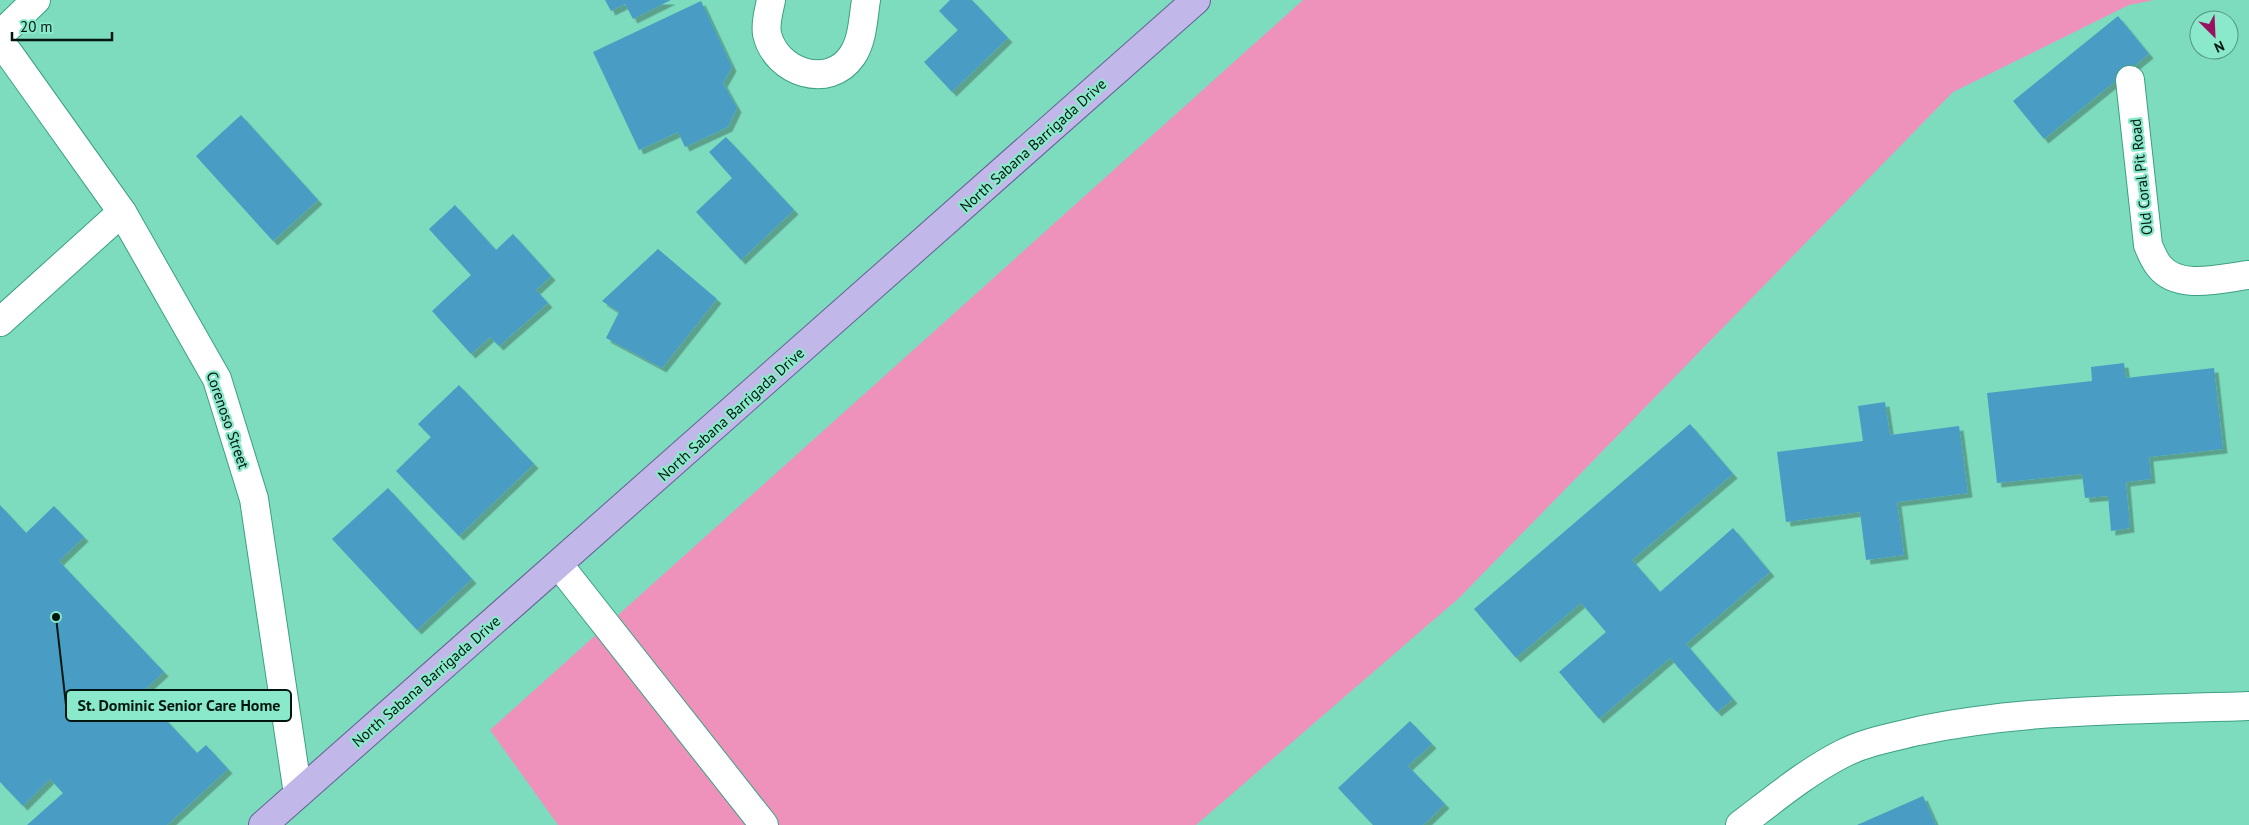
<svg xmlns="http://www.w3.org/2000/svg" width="2249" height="825" font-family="'PT Sans',sans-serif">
<defs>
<filter id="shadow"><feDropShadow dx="4.5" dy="4.5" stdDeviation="0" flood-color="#0004"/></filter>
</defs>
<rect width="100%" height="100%" fill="#7ddcbe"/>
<polygon fill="#ee92bc" points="1303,0 2154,0 2129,5 1953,92 1459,598 1196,825 558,825 490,730"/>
<g fill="#489cc4" filter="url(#shadow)">
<polygon points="605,0 671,0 633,19 625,4 611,11"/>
<polygon points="950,0 972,0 1008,38 952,92 924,62 958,30 939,11"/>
<polygon points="701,1 732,67 723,83 737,108 728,127 685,147 678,132 639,150 593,52"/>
<polygon points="2118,16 2149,54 2044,139 2013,101"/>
<polygon points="241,115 318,200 273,241 196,156"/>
<polygon points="726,137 794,210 741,260 696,212 732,178 709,152"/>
<polygon points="455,205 496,250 513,234 551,276 536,290 548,303 499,346 490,337 471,354 432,311 471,275 429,229"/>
<polygon points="658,249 717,299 662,368 606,338 619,312 602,301"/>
<polygon points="2124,363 2126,378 2214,368 2223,449 2149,457 2151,479 2126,482 2130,528 2111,531 2108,496 2085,498 2082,474 1997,483 1987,393 2092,381 2091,367"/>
<polygon points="459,385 534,464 459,536 396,471 431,437 418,424"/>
<polygon points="1885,402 1890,435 1959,426 1968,493 1897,502 1904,555 1866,560 1860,512 1786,522 1777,452 1863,441 1858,406"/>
<polygon points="1690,424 1733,474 1632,560 1660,592 1733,528 1770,572 1686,644 1733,699 1717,712 1670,658 1599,719 1559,672 1606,632 1581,603 1516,658 1474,609"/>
<polygon points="388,488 472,579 417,630 332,539"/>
<polygon points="0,505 26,533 54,506 84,537 59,561 164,672 141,693 197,753 206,745 228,769 167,825 27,825 63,793 50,779 23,806 0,782"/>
<polygon points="1410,721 1432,744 1408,766 1445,804 1423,825 1373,825 1338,788"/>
<polygon points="1923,796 1936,825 1857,825"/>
</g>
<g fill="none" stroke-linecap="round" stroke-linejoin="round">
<defs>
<g id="minor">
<path d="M771 0C769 11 765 22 767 34 776 73 829 90 852 56 863 40 863 18 866 0"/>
<polyline points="0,35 36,0"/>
<polyline points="0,45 8,52 122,212 217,379 254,499 298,794"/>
<path d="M2130 80 2148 245C2151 252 2154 260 2159 266 2178 291 2223 278 2249 275"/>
<polyline points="0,322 122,212"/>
<polyline points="559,565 764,825"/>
<path d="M1740 825C1773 800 1805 773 1842 754 1865 742 1893 737 1918 731 2026 708 2139 710 2249 706"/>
</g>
<polyline id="major" points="263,825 1196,0"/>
</defs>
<use href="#minor" stroke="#3d9f84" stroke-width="30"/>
<use href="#major" stroke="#626094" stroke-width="30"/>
<use href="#minor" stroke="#fff" stroke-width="28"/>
<use href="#major" stroke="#c1b7e9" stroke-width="28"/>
</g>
<g text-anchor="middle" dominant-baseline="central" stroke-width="4.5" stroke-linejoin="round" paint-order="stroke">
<g font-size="15" fill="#00170f" stroke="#8ae9cb">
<text transform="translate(1033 145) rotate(-42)">North Sabana Barrigada Drive</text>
<text transform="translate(2141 177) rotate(-96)">Old Coral Pit Road</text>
<text transform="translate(731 414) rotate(-42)">North Sabana Barrigada Drive</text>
<text transform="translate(228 420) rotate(71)">Corenoso Street</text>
<text transform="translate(426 681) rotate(-41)">North Sabana Barrigada Drive</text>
</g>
</g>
<path fill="none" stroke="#00170f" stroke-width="2" d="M56 617L66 705"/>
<circle fill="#00170f" stroke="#8ae9cb" stroke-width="2" cx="56" cy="617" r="5"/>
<rect fill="#8ae9cb" stroke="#00170f" stroke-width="2" x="66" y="690" width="225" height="31" rx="5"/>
<g font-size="16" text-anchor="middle" font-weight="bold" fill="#00170f">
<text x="179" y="711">St. Dominic Senior Care Home</text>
</g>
<g transform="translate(2214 35) rotate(156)"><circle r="24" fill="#8ae9cb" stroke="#539580"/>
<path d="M0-4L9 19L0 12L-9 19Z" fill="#9b1162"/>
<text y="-8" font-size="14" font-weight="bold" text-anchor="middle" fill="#00170f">N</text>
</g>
<path d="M12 32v8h100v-8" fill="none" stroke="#00170f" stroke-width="2.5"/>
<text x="20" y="32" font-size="15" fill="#00170f" stroke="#8ae9cb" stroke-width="4" paint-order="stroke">20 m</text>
</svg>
